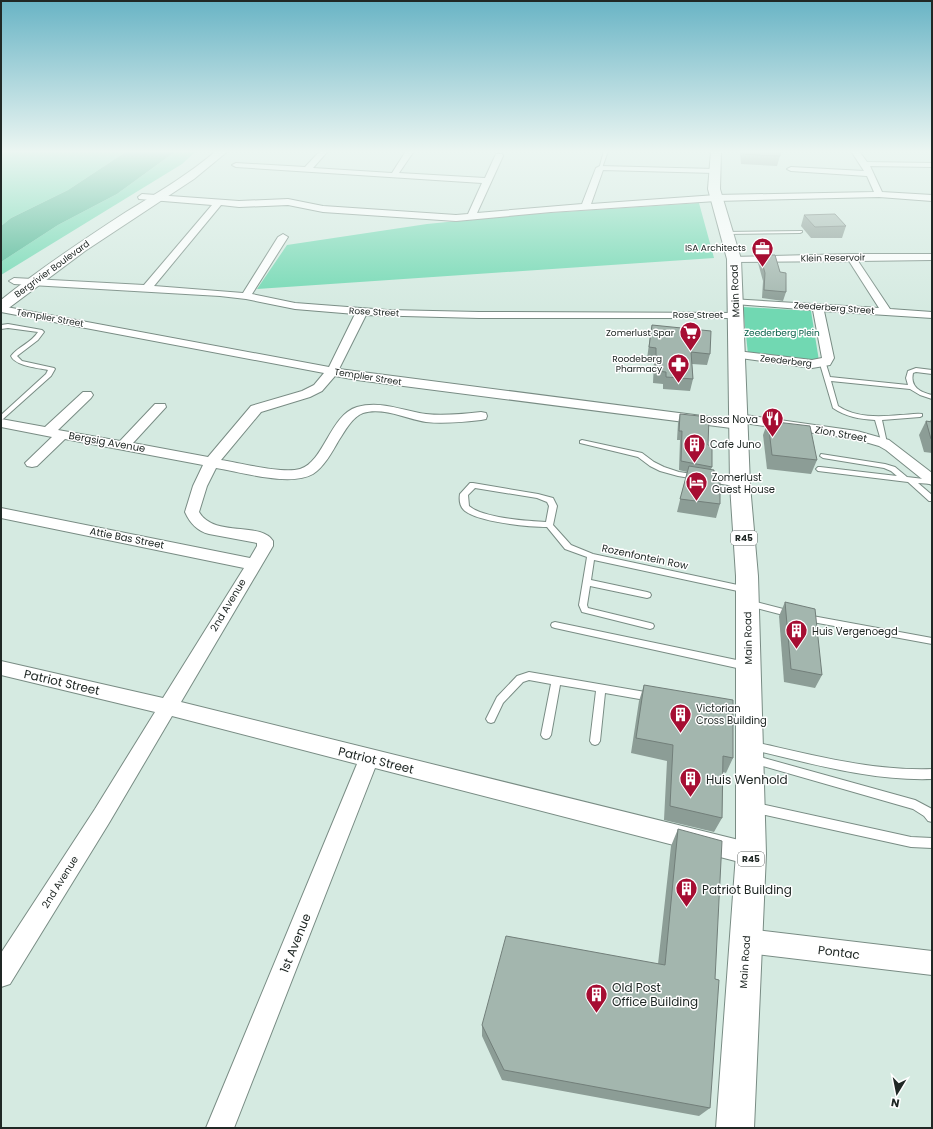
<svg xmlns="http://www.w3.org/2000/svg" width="933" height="1129" font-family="Poppins,sans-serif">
<rect width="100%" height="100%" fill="#d5eae1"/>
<g fill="#71d8b2">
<polygon points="1,151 127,151 68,190 11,218 1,226"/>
<polygon points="176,151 196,151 182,164 1,275 1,262 58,225 117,194"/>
<polygon points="699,203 714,258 257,289 287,245 427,224 517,215"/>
<polygon points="743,307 811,311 819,361 748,354"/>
</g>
<polygon fill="#4bb591" points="127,151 176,151 117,194 58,225 1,262 1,226 11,218 68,190"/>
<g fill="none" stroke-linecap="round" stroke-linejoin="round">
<defs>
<g id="lane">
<polygon points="604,151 608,151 602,168 599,169"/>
<polygon points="802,231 802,232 800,233 726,234 724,233 726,232"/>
<path d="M8 324 42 330 44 332 38 340 17 356 22 361 54 368 55 369 51 376 3 419 1 420V415L46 374 48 370C39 368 15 366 11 356 19 346 31 343 38 332L8 328 1 329V325Z"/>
<path d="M823 362 826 364 830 377 908 385 906 378 908 371 916 368 932 370V374L916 372 913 373C910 387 920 392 932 395V399L920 395 910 389 831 381 838 406C856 418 879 417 900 415 907 415 915 413 922 414V416L920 417 882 420 887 443 884 445 882 444 875 420C860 419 846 417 833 408L820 364Z"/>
<polygon points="582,440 642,453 654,462 664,467 679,472 699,475 700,477 696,479 678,476 660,471 650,466 638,457 580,443 580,441"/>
<polygon points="821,454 885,464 895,467 907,477 932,480 932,484 918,483 932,495 932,501 929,501 908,482 818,471 816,469 818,467 820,467 897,476 891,471 884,468 823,458 820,456"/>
<polygon points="707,478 740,483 744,485 740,487 710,482 706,480"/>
<path d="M470 483H473L538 494 553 498 557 506 553 525 571 545 593 554 747 587 750 588 751 590 750 592 747 593 594 560 591 580 647 592 650 593 651 595 650 597 647 598 590 586 587 605 588 608 650 623 653 624 654 626 653 628 650 629 582 612 579 605 587 557 565 549 547 527C528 527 479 522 465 511 460 507 459 500 460 494ZM475 488 537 498 547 502 549 506 546 522C527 521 483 518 469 506L468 495Z"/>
<polygon points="748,600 791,611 794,612 795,614 794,616 791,617 745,605 744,603 745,601"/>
<polygon points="807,615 932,638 932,644 807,621 804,620 803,618 804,616"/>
<polygon points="555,622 746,662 749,663 751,666 749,669 746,670 555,628 552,627 551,625 552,623"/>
<polygon points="529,672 651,693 654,694 656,697 654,700 651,701 605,693 600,741 598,744 595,745 592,744 590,741 596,691 560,685 551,735 549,738 546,739 543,738 541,735 551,684 529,680 523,682 503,703 494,722 491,723 488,722 486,719 497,697 517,676"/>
<path d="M754 742C813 755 871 771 932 769V779C871 781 813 764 754 750L751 749 749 746 751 743Z"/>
<polygon points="753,755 915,800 932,809 932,822 928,821 924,816 913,809 749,762 748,759 749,756"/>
<polygon points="756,803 911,837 932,838 932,848 911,847 756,813 752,812 751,808 752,804"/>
</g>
<g id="street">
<path d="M320 151H328L313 168 392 173 406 151H414L399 173 485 178 496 154H502L503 156 477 213 582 204 596 168 600 166 715 169 719 171 715 173 603 170 591 204 716 195 874 192 867 176 791 171 787 169 791 167 864 171 851 151H859L867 162 932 163V167L870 166 882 192 932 195V201L879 197 716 201 551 212 456 221 323 212 288 205 239 207 221 205 154 286 243 293 278 237 283 234 288 237 252 294 295 303 387 310 479 312 740 313 741 315 736 318H479L366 315 339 369 733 420 732 418 733 415 738 414 857 431 889 440 932 473V485L927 483 886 450 879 446 855 439 744 423 746 425 744 428 739 429 357 380 335 376 322 391 310 397 261 412 221 460C241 463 282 474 300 469 324 462 330 415 357 407 381 400 403 411 426 414 444 416 463 414 481 412L486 413 487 416 486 419 481 420C463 422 444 424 426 422 407 419 383 407 363 413 352 417 345 431 339 440 332 452 324 467 313 474 290 487 241 472 216 468L207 486 199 512C214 538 261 521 273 541V546L181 702 751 843 759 846 762 854 759 862 751 865 375 768 234 1128H206L357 764 172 716 109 823 10 984 1 987V953L95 809 155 712 1 675V661L163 698 244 568 1 518V508L250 558 257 546V543L209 534C197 531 190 523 185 512L193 486 203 465 65 439 37 466 32 467 27 466 25 463 52 437 1 427V419L45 427 83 392H91L93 395 91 398 58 430 120 441 155 404H165L166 407 133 443 208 457 251 406 302 391 314 385 324 373 1 312V306L329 367 355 314 295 309 246 299 220 296 14 284 9 281 14 278 144 285 212 205 139 199 138 197 142 194 239 201 288 199 323 206 456 215 468 214 482 183 236 167 232 165 236 163 305 167Z"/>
<polygon points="851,254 932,254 932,260 858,261 890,309 932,312 932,318 824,311 834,358 830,365 812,368 733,357 731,355 733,353 737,351 812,360 822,358 813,310 735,304 730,301 731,299 879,308 849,261 734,262 731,261 729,259 731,257"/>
<polygon points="747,929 932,951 932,975 747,953 739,949 735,941 739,933"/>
</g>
<path id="secondary" d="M216 151H228L194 179 85 251 6 310 1 311V300C41 268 83 240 126 212 157 193 188 175 216 151Z"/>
<polygon id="primary" points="711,151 721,151 720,189 741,259 750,485 758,576 766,854 754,1128 716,1128 736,854 736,576 730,485 727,259 708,189"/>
</defs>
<use href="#lane" stroke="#798c84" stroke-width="2"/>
<use href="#street" stroke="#798c84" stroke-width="2"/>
<use href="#secondary" stroke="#798c84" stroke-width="2"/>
<use href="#primary" stroke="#798c84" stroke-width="2"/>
<use href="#lane" fill="#fff" fill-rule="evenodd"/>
<use href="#street" fill="#fff" fill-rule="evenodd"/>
<use href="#secondary" fill="#fff" fill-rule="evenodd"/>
<use href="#primary" fill="#fff" fill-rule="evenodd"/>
</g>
<g fill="#8c9d96">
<polygon points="740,151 780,151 780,156 777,166 741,164"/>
<polygon points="804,215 846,226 842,238 811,238 801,226"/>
<polygon points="760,255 786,292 783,301 762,298 763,281 758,263"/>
<polygon points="652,325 710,354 707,365 692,364 693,379 690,391 663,389 663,384 653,383 654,360 647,359 650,336"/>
<polygon points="680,414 708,445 712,467 711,469 720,504 716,518 677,512 687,472 679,470 680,440 677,440 678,423"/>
<polygon points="932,418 932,453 924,452 919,435 926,421 931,422 930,421"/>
<polygon points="768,421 817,460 811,474 767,469 763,435"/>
<polygon points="785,602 822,675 815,688 784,682 779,616"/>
<polygon points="644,685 733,758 726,773 723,772 722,818 714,832 664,820 667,761 631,753 639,701"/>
<polygon points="678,829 715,979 710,1108 699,1116 502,1080 482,1036 482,1025 658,964 671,846"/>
</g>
<g fill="#a3b6ae" stroke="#727f7a">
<polygon points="743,151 780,151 780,156 743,154"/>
<polygon points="835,214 846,226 815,227 804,215"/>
<polygon points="760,255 775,255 780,272 786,273 786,292 764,290 765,273"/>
<polygon points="652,325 711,331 710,354 691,352 693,379 666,377 666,372 656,371 656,348 649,347"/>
<polygon points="680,414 709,417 708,445 712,446 712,467 681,461 682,431 679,431"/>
<polygon points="768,421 810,426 817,460 772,455"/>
<polygon points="926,421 932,422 932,439 931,439"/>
<polygon points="689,466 714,470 714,477 720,478 720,504 680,499"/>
<polygon points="785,602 815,609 822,675 791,669"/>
<polygon points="644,685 733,700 733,758 723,756 722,818 670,806 673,745 636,738"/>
<polygon points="678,829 722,841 715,979 719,980 710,1108 504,1070 482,1025 506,936 665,965"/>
</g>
<linearGradient id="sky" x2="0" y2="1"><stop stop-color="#69b4c5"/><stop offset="0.49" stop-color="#ecf6f2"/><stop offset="1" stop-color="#ecf6f2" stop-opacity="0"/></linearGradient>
<rect width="933" height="309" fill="url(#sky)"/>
<defs>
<symbol id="office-pin" viewBox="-11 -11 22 30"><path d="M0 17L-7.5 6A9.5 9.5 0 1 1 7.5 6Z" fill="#a60d32" stroke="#fff"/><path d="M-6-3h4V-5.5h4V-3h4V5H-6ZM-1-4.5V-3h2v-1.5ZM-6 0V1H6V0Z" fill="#fff"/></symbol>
<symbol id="supermarket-pin" viewBox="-11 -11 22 30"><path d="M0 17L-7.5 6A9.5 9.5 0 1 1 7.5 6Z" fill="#a60d32" stroke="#fff"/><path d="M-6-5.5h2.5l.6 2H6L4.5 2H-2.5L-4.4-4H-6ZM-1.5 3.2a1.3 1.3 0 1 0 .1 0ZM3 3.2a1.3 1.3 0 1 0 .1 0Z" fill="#fff"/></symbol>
<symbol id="pharmacy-pin" viewBox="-11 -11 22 30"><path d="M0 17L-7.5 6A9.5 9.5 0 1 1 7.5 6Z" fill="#a60d32" stroke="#fff"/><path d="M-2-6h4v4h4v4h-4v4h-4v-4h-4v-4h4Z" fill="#fff"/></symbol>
<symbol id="restaurant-pin" viewBox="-11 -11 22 30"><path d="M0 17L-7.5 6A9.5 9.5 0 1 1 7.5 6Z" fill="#a60d32" stroke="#fff"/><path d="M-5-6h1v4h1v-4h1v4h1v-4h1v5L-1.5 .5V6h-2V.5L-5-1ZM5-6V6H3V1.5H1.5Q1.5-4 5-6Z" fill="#fff"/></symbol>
<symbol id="building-pin" viewBox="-11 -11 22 30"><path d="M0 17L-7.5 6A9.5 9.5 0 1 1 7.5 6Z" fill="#a60d32" stroke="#fff"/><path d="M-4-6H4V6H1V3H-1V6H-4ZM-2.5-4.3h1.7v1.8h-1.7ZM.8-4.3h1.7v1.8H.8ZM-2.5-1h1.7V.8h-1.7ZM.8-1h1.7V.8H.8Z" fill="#fff"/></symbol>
<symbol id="hotel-pin" viewBox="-11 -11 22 30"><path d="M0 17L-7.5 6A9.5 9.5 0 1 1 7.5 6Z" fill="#a60d32" stroke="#fff"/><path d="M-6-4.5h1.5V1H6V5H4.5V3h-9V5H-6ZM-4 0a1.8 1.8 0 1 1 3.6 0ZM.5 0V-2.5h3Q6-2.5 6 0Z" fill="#fff"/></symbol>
</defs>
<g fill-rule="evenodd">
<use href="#office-pin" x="750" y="236" width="25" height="34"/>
<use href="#supermarket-pin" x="678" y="320" width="25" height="34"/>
<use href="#pharmacy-pin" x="666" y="352" width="25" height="34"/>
<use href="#restaurant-pin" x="760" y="406" width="25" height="34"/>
<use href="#building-pin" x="682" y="432" width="25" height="34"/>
<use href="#hotel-pin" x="684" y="470" width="25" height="34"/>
<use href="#building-pin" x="784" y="618" width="25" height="34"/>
<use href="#building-pin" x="668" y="702" width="25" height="34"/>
<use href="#building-pin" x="678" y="766" width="25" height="34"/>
<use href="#building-pin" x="674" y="876" width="25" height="34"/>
<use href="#building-pin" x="584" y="982" width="25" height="34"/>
</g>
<g text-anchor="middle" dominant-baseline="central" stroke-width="3" stroke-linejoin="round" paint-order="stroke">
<g font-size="9" fill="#202825" stroke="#fff" text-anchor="end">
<text x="746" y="248">ISA Architects</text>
<text x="674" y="333">Zomerlust Spar</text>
<text x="662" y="359">Roodeberg<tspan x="662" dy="10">Pharmacy</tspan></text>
</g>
<g font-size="9" fill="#202825" stroke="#fff">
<text transform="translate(833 258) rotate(-1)">Klein Reservoir</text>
<text transform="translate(52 269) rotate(-36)">Bergrivier Boulevard</text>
<text transform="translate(834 308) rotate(4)">Zeederberg Street</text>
<text transform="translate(374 312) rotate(3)">Rose Street</text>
<text x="698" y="315">Rose Street</text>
<text transform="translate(50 318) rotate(10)">Templier Street</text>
<text transform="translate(786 361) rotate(6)">Zeederberg</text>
<text transform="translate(368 377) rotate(9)">Templier Street</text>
</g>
<g font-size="9" fill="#005b43" stroke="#fff">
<text x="782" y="333">Zeederberg Plein</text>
</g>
<g fill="#fff" stroke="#636866" stroke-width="1">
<rect x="731" y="531" width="26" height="14" rx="3"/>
<rect x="738" y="852" width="26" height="14" rx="3"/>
</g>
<g font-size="9" font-weight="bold" fill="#202825">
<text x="744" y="538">R45</text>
<text x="751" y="859">R45</text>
</g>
<g font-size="10" fill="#202825" stroke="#fff">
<text transform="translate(735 291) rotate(-92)">Main Road</text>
<text transform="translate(841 434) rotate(10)">Zion Street</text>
<text transform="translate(107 442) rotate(10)">Bergsig Avenue</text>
<text transform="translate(127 538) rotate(11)">Attie Bas Street</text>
<text transform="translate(645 557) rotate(12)">Rozenfontein Row</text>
<text transform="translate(228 605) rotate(-59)">2nd Avenue</text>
<text transform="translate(748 638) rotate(-91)">Main Road</text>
<text transform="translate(60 882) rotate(-58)">2nd Avenue</text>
<text transform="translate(745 962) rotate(-86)">Main Road</text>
</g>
<g font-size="10" fill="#202825" stroke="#fff" text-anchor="start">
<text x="758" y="419" text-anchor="end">Bossa Nova</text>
<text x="710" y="444">Cafe Juno</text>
<text x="712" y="477">Zomerlust<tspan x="712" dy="12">Guest House</tspan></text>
<text x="812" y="631">Huis Vergenoegd</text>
<text x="696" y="708">Victorian<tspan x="696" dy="12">Cross Building</tspan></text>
</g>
<g font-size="12" fill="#202825" stroke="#fff">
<text transform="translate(62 682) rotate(13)">Patriot Street</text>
<text transform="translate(376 760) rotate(14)">Patriot Street</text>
<text transform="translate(295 943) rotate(-68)">1st Avenue</text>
<text transform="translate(839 952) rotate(7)">Pontac</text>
</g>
<g font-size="12" fill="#202825" stroke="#fff" text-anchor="start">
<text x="706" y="779">Huis Wenhold</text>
<text x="702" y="889">Patriot Building</text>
<text x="612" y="987">Old Post<tspan x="612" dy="14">Office Building</tspan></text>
</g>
</g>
<rect width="933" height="1129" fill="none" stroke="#202825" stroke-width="4"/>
<g transform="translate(897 1093) rotate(190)" stroke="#ffffff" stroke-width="3" paint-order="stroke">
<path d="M0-3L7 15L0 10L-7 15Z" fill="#202825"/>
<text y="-6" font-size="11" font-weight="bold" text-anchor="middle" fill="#202825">N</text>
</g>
</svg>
